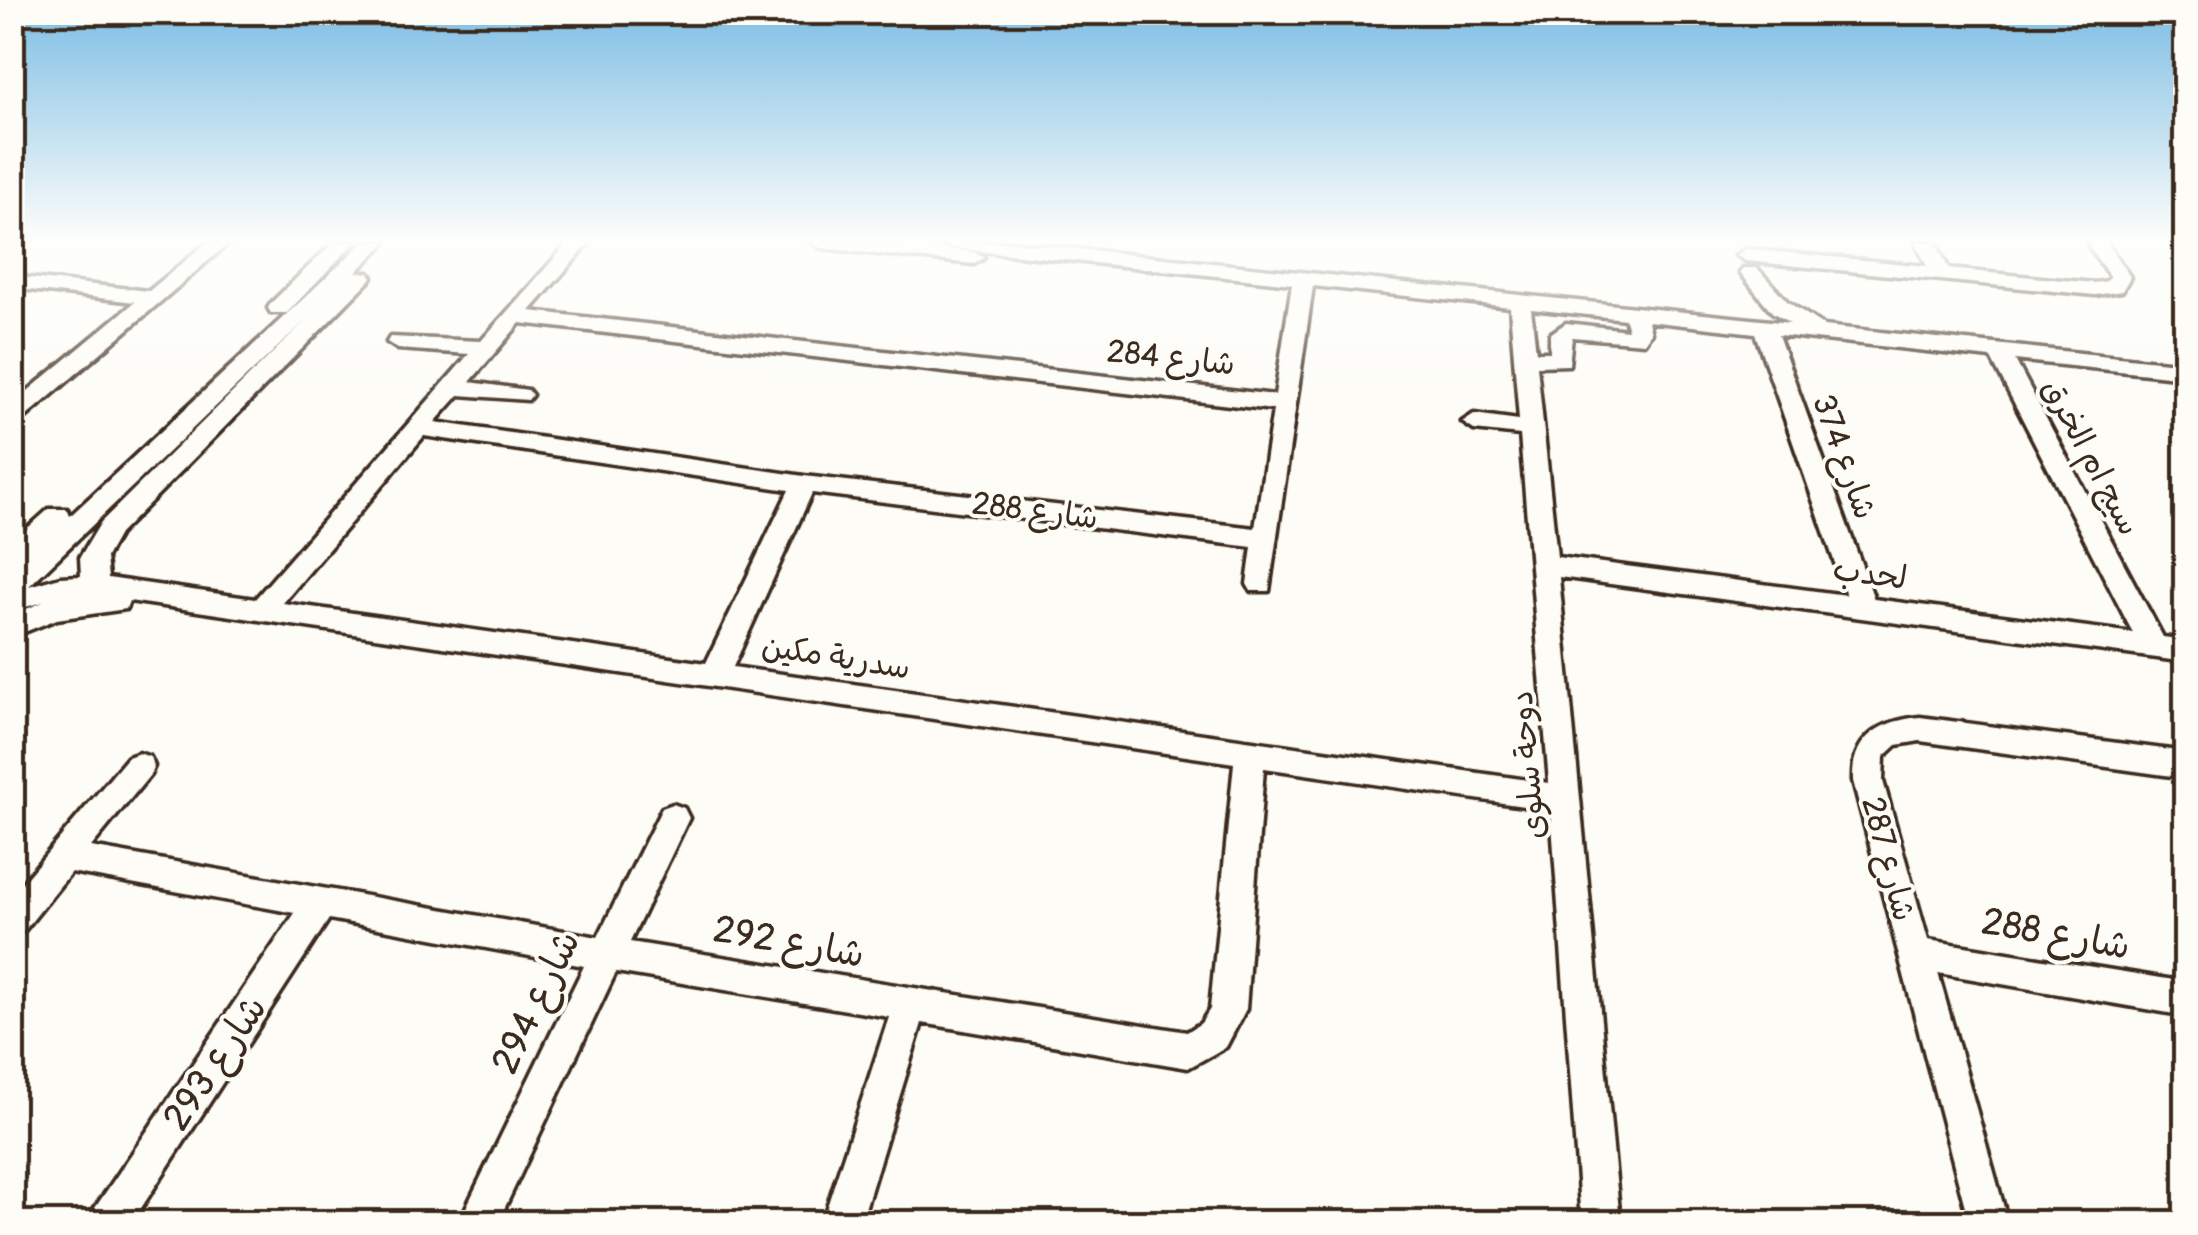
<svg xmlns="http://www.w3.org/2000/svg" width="2198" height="1235" font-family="Pangolin,'Playpen Sans Arabic',sans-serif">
<rect width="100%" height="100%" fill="#fdfcf7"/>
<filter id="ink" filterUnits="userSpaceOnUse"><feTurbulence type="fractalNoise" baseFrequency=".01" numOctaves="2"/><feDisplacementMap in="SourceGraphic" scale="20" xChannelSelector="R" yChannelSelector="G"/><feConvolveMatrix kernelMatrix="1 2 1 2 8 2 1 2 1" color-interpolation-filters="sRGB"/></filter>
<g filter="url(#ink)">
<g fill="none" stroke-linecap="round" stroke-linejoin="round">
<defs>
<g id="minor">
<polygon points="208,242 230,242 20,422 12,424 12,404 135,302 12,288 12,276 149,291"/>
<polygon points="334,242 355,242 287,313 271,313 268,308 271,303"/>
<path d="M364 242H386L356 272 369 273 372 277 369 281 119 534 106 557 108 578 255 599 469 354 398 349 387 342 390 337 481 341 569 242H590L530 311 1275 395 1292 284 952 248 942 242H1011L1790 323 1772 312 1743 276 1740 272 1743 268H1757L1788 302 1824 326 2186 364V378L2015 360 2163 637 2186 640V662L1559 577 1620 1222H1581L1551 810 1264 768 1246 1009 1226 1047 1188 1068 922 1023 861 1222H822L889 1017 616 972 498 1222H459L584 966 329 919 132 1222H90L95 1208 295 913 71 872 24 931 12 935V895L128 757 139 753 150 757 154 766 150 775 91 847 598 937 662 808 673 804 684 808 689 818 630 942 1187 1032 1201 1023 1210 1009 1234 763 129 601 126 609 57 619 12 637V615L43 602 12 611V570L16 566 12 567V542L49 509H67L70 516ZM1313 286 1510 307 1519 420 1474 414 1462 422 1474 430 1520 435 1549 783 733 667 812 493 1252 547 1247 584 1251 591H1269ZM1531 309 1625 319 1628 330 1566 323 1550 334V352H1536ZM310 316 101 522 80 557 81 576 60 577 29 586ZM1648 321 1755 333 1846 595 1557 557 1537 366 1569 365 1572 337 1644 343 1651 333ZM520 323 1273 410 1255 528 804 476 435 422 459 395 528 400 532 395 528 390 470 382ZM1778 335 1991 358 2133 633 1874 599ZM424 436 789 490 706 663 283 603Z"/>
<polygon points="811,242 880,242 974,252 984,258 974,264 821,248"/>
<polygon points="1915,242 1935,242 1949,269 2095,283 2107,281 2110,277 2086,242 2106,242 2130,277 2122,291 2095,295 1746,261 1736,255 1746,249 1927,266"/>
<path d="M1920 717 2186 752V778L1920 741 1897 745 1884 757 1883 781 1928 940 2186 982V1016L1938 973 2008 1222H1969L1853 781C1851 737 1880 721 1920 717Z"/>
</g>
</defs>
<use href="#minor" stroke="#3b2a1e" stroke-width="7"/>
<use href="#minor" fill="#fdfcf7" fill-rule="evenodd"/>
</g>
</g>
<linearGradient id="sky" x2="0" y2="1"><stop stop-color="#7dbde4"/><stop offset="0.58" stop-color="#fefefb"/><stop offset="1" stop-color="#fefefb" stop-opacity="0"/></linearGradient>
<rect width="2198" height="415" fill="url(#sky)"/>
<g text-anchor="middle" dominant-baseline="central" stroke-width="8" stroke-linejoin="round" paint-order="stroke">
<g font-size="32" fill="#3b2a1e" stroke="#fdfcf7">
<text transform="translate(1171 358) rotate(6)">شارع 284</text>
<text transform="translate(1844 457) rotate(70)">شارع 374</text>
<text transform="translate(2091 457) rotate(62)">سيج ام الخرق</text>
<text transform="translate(1035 511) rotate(7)">شارع 288</text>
<text transform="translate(1870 574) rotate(8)">لحدب</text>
<text transform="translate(836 657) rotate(9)">سدرية مكين</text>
<text transform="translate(1528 765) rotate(-95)">دوحة سلوى</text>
<text transform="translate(1888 859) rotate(75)">شارع 287</text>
</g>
<g font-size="38" fill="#3b2a1e" stroke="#fdfcf7">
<text transform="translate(2056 934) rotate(10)">شارع 288</text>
<text transform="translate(789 942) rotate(10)">شارع 292</text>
<text transform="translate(536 1002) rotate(-64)">شارع 294</text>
<text transform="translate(215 1063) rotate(-56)">شارع 293</text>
</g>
</g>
<rect width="2198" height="1235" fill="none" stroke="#fdfcf7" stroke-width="50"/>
<rect x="25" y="25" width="2148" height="1185" fill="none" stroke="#3b2a1e" stroke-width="4" filter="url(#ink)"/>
</svg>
